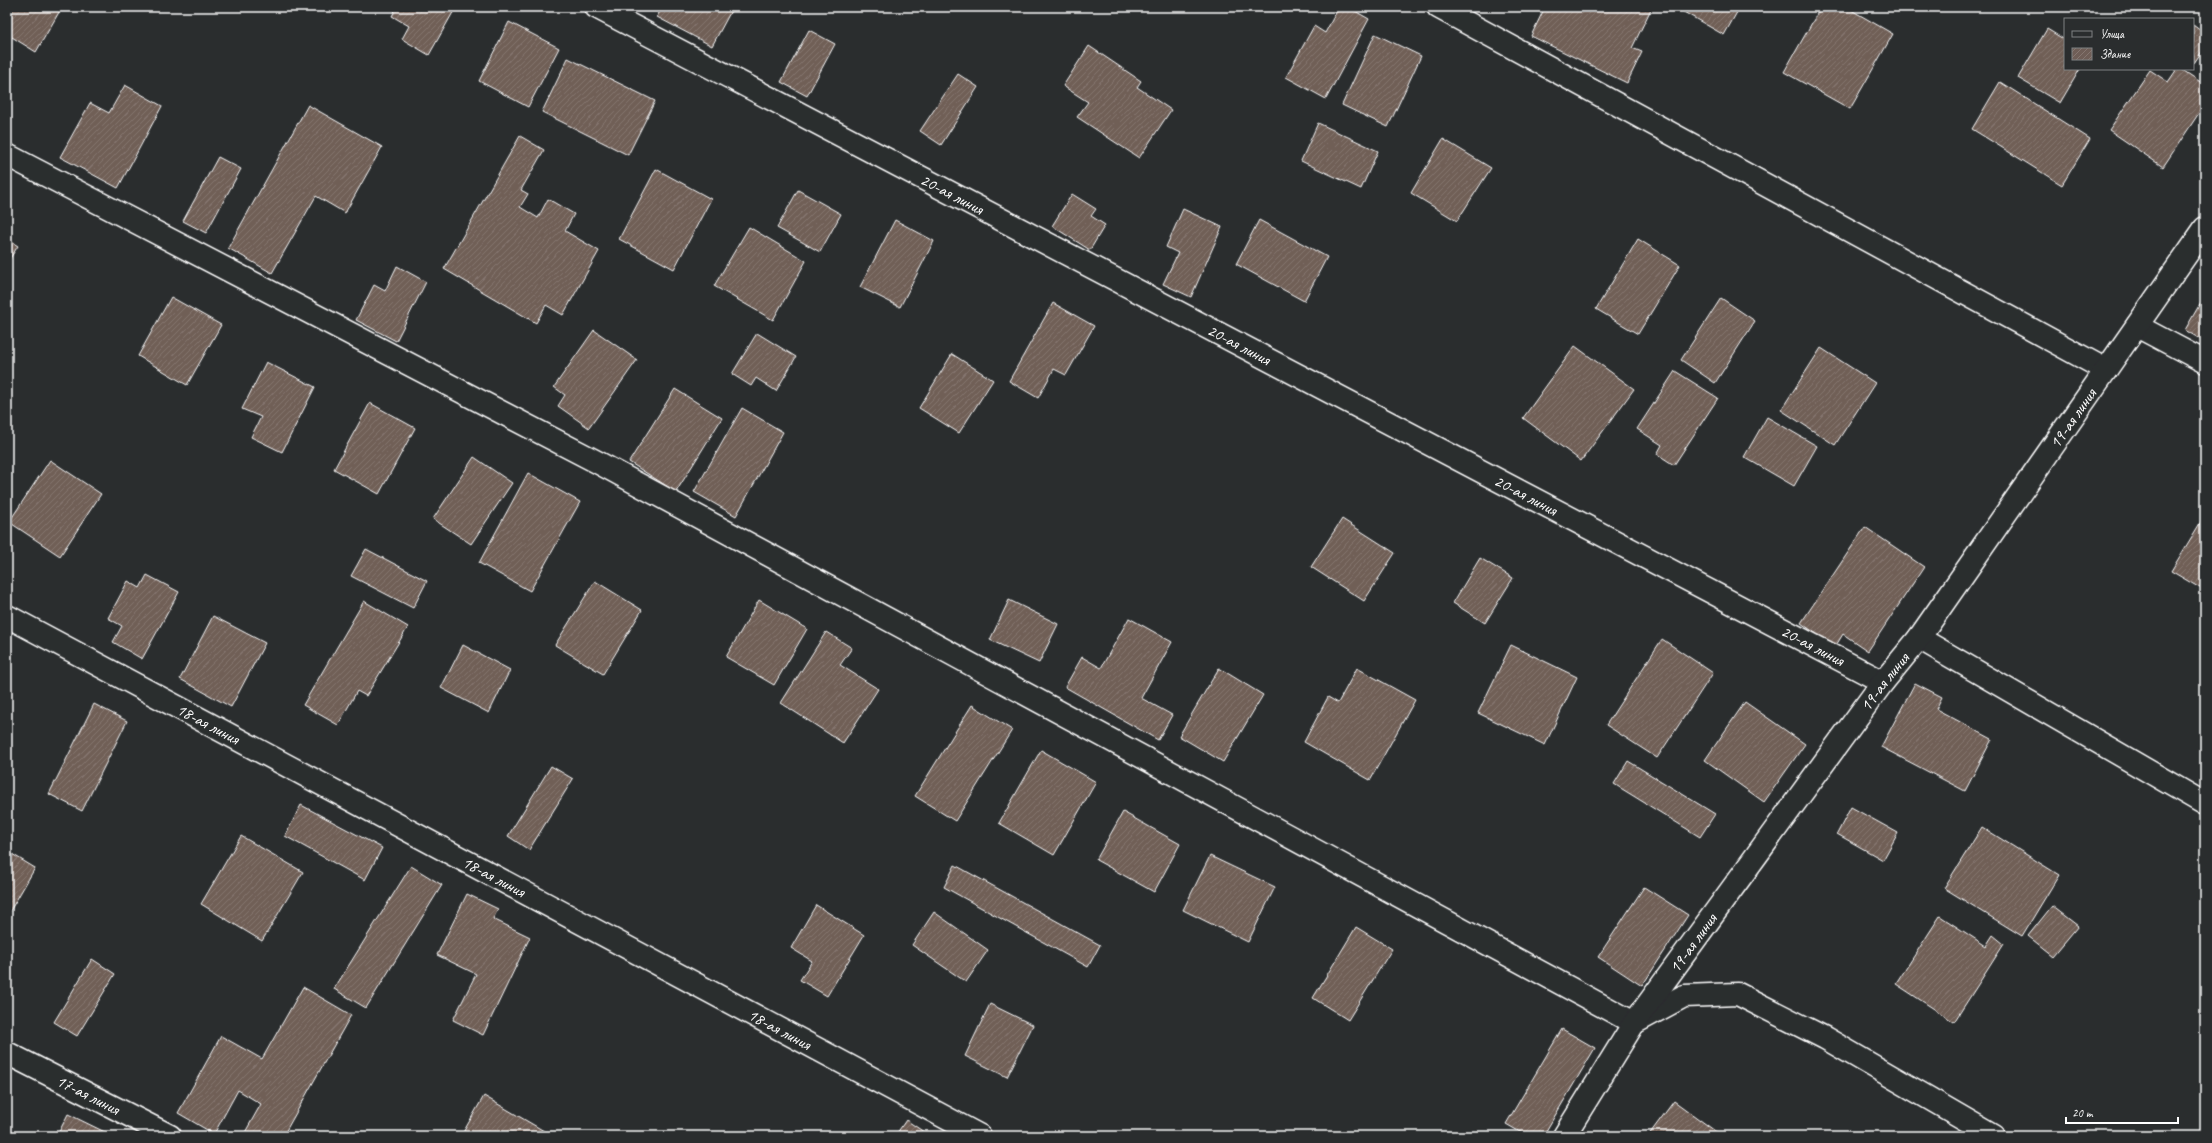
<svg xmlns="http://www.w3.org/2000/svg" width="2212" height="1143" font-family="Caveat,sans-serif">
<defs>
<pattern id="building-hatch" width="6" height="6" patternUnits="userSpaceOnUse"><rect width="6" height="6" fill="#6f5e57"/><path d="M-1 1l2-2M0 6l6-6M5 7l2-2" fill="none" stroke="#857670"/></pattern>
</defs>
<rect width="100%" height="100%" fill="#2a2d2e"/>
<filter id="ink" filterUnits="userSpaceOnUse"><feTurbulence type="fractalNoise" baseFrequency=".025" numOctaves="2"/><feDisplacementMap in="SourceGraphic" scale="8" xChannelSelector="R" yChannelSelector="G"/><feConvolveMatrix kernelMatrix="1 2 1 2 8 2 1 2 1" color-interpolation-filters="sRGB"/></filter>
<g filter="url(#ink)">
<g fill="url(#building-hatch)" stroke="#fff">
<polygon points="7,7 62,7 36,52 7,34"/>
<polygon points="397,7 456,7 429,55 402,39 409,26 392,16"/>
<polygon points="662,7 733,7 712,46 657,17"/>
<polygon points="1339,7 1348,7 1369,19 1326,99 1286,77 1314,26 1325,33"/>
<polygon points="1545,7 1652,7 1632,48 1642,52 1627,83 1531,36"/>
<polygon points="1675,7 1740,7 1724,35"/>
<polygon points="1821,7 1846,7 1893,34 1850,109 1784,72"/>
<polygon points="509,22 559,48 528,107 479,81"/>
<polygon points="2193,25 2205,34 2205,47 2194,63"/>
<polygon points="2047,29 2065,40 2065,69 2080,69 2060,103 2018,78"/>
<polygon points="809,30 835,44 807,96 781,82"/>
<polygon points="1375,34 1421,56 1388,127 1342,105"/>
<polygon points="1089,46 1141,81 1137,87 1171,110 1139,158 1077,117 1088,102 1063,86"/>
<polygon points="568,58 655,101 628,155 542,112"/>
<polygon points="2177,69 2181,69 2205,85 2205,104 2163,167 2109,130 2150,70 2168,82"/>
<polygon points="958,74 978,87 941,145 920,131"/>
<polygon points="2000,82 2090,139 2062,185 1972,129"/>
<polygon points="125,85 162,106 118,188 60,157 90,103 109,113"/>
<polygon points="308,105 382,147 345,213 316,196 272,273 228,248"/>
<polygon points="1318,123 1378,151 1361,189 1301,161"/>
<polygon points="520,136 544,150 521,190 528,194 520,207 538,218 548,199 574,214 565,231 599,251 563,315 546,305 536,323 444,269"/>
<polygon points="1443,139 1491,168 1457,221 1411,193"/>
<polygon points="218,157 241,169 206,233 183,221"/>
<polygon points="656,169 711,199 674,269 619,239"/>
<polygon points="798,190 841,214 820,252 777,228"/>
<polygon points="1072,194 1096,209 1091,216 1105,225 1090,250 1052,226"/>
<polygon points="1183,209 1222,227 1191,297 1163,284 1178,253 1166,247"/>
<polygon points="895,220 934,241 900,307 860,287"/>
<polygon points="1259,220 1327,257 1304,301 1236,264"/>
<polygon points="749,227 806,261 773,320 714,286"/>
<polygon points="7,239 18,246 7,263"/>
<polygon points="1638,239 1680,265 1638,334 1596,309"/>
<polygon points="397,266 426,282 396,341 356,320 374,285 385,291"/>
<polygon points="2205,295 2205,342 2185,330"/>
<polygon points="171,297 221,325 187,385 138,356"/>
<polygon points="1721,298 1755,321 1715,383 1681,360"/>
<polygon points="1053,303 1094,326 1066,375 1054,369 1038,398 1009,381"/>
<polygon points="594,330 637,360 589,428 558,406 565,395 554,387"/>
<polygon points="757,333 796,357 776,391 756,378 751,386 732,374"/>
<polygon points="1575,346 1634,389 1581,461 1523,418"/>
<polygon points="1821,348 1875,383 1835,445 1781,410"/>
<polygon points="952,354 993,380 959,433 919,408"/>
<polygon points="266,362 315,387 282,452 251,437 261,417 242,409"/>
<polygon points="1675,371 1718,398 1674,465 1657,454 1662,445 1637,429"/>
<polygon points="675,389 722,418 676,492 629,462"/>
<polygon points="370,403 415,428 379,494 334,469"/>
<polygon points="742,408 783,432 736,516 694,492"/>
<polygon points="1767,417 1817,446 1794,486 1744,457"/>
<polygon points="474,457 512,483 471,544 433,519"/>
<polygon points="50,460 101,494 60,556 9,522"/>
<polygon points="528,473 580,502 530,591 479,563"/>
<polygon points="2205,515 2205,591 2171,571"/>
<polygon points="1342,519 1395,553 1364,601 1311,567"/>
<polygon points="1865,527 1924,567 1868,651 1843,634 1835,647 1801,623"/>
<polygon points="366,549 427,581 413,608 351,576"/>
<polygon points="1480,558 1513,578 1485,623 1453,603"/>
<polygon points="147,575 179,592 142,659 113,642 122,626 108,618 128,581 140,588"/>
<polygon points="595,581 642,610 603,674 555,645"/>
<polygon points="759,600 807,629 774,685 726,657"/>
<polygon points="1009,600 1058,624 1039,663 990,640"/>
<polygon points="364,601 408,627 366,696 357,691 338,725 303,705"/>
<polygon points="213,616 265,643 231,707 180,679"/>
<polygon points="1129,618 1172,642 1141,698 1172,715 1158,740 1065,687 1082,657 1101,668"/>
<polygon points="826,632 852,648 840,665 878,689 843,743 781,703"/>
<polygon points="1662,639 1713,673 1657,758 1606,725"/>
<polygon points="463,645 510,670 489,713 441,688"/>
<polygon points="1511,645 1577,677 1545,745 1478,713"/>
<polygon points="1219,668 1263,695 1223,762 1179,736"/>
<polygon points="1357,668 1415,700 1370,780 1304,742 1328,697 1338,703"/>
<polygon points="1915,683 1942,697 1936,709 1992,739 1965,791 1881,747"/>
<polygon points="1745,702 1805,744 1764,802 1705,760"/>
<polygon points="94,704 127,721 82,811 49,794"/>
<polygon points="972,705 1012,730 955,821 915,796"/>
<polygon points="1041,750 1096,782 1054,855 999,823"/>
<polygon points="2205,757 2205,767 2200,764"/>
<polygon points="1628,761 1715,814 1700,837 1614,784"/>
<polygon points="551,766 573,779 529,850 508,836"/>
<polygon points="301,805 382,848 365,880 285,836"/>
<polygon points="1851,807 1898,833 1883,860 1837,834"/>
<polygon points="1123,812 1180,844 1154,892 1096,860"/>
<polygon points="1982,827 2059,875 2022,936 1944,888"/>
<polygon points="241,836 303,872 262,941 201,904"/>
<polygon points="7,851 35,868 10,911 7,909"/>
<polygon points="1210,856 1275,887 1248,942 1183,910"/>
<polygon points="955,865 1100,945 1088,967 944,887"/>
<polygon points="411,866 442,885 366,1008 334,989"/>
<polygon points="1644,887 1688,915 1642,986 1598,957"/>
<polygon points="467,894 498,909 493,919 530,937 483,1035 453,1020 476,974 437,955"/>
<polygon points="816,905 864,935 827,996 800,980 812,961 791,948"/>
<polygon points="2052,906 2078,926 2053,956 2028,936"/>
<polygon points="934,912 988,950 966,982 912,945"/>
<polygon points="1940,916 1986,946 1993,935 2004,944 1954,1022 1896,984"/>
<polygon points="1356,927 1392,949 1348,1020 1313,998"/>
<polygon points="92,959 115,974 77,1036 54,1022"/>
<polygon points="303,987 351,1015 283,1136 243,1136 261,1104 238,1090 214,1134 178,1113 221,1036 262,1059"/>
<polygon points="990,1004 1033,1025 1007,1077 965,1056"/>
<polygon points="1562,1029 1595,1048 1543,1136 1527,1136 1506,1124"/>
<polygon points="484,1096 544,1131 541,1136 461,1136"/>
<polygon points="1674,1101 1722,1136 1648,1136"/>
<polygon points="68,1114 113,1136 57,1136"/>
<polygon points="906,1120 930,1136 895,1136"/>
</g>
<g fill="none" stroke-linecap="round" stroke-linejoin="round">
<defs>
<g id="minor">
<path id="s1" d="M596 7 1883 682"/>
<polyline points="1438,7 2106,370"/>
<polyline points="7,155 599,463 1634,1023 1684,996 1738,994 1825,1038 1994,1136"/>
<polyline points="2137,326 2205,362"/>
<path id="s2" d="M7 616 980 1136"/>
<polyline points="1919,638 2205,804"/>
<path id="s3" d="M7 1053 170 1136"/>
<path id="s4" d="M1564 1136 1634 1023 1883 682 1919 638 2205 228"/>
</g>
</defs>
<use href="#minor" stroke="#fff" stroke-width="25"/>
<use href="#minor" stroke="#2a2d2e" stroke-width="22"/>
</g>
</g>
<g text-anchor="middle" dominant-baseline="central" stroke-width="4" stroke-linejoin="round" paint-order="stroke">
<g font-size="17" fill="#fff" stroke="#2a2d2e">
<text stroke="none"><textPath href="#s1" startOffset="402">20-ая линия</textPath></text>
<text stroke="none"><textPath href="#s1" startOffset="726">20-ая линия</textPath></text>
<text stroke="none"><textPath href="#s4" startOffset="880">19-ая линия</textPath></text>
<text stroke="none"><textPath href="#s1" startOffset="1050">20-ая линия</textPath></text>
<text stroke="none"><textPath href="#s1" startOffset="1374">20-ая линия</textPath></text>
<text stroke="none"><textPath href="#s4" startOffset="556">19-ая линия</textPath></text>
<text stroke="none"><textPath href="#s2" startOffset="228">18-ая линия</textPath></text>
<text stroke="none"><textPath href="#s2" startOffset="552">18-ая линия</textPath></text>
<text stroke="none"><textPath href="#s4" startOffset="232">19-ая линия</textPath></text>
<text stroke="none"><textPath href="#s2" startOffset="876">18-ая линия</textPath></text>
<text stroke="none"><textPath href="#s3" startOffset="91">17-ая линия</textPath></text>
</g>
</g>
<rect width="2212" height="1143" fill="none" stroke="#2a2d2e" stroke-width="24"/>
<rect x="12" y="12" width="2188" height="1119" fill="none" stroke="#fff" stroke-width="1.5" filter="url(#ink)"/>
<rect x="2064" y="18" width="130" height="52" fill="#2a2d2e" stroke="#7f8182"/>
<rect x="2072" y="31" width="20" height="6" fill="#2a2d2e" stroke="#7f8182"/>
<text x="2100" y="38" font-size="12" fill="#ffffff">Улица</text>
<rect x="2072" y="48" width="20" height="12" fill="url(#building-hatch)" stroke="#7f8182"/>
<text x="2100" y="58" font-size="12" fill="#ffffff">Здание</text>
<path d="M2066 1117v6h112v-6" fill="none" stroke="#ffffff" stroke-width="2"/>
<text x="2072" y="1117" font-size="12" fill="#ffffff" stroke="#2a2d2e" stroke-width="3" paint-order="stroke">20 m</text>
</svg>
